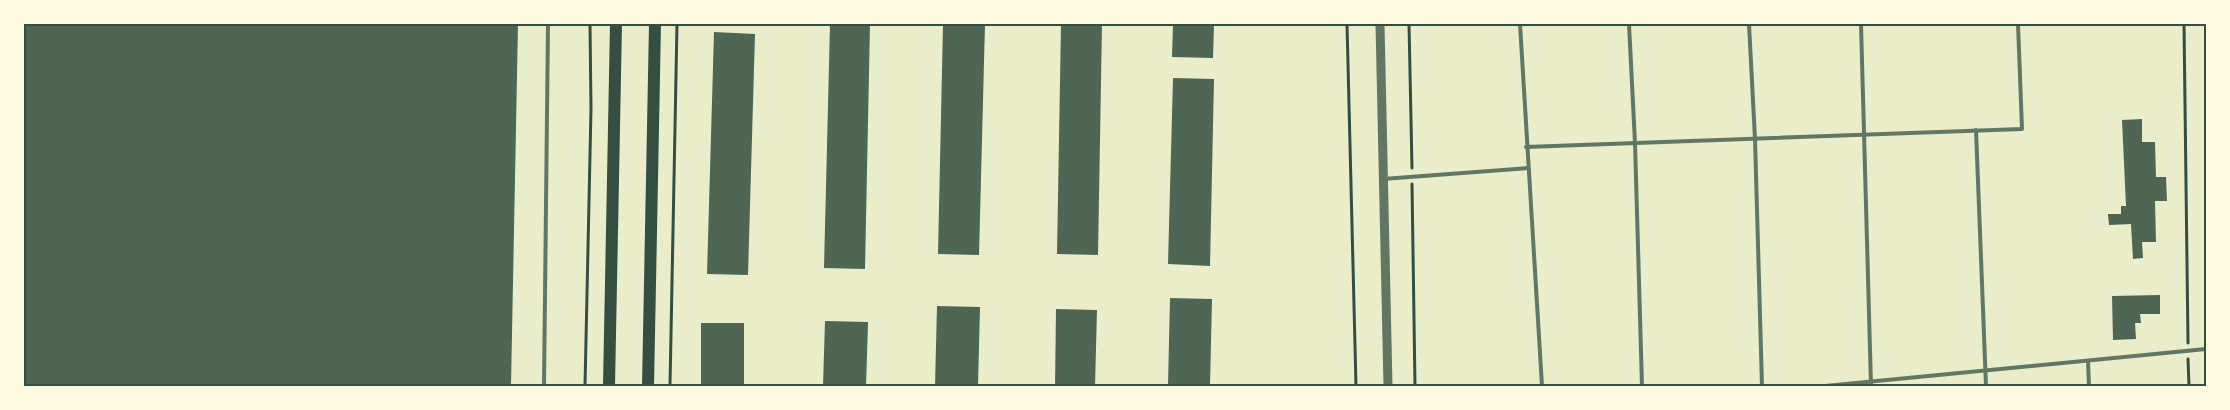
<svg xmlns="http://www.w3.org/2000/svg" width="2230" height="410" font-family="'PT Sans',sans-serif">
<rect width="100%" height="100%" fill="#e9edc9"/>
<g fill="#4f6655">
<polygon points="26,24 518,24 511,386 44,386 44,384 24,384 24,151"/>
<polygon points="830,24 870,24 865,269 824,268"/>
<polygon points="943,24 985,24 979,255 938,254"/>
<polygon points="1061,24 1102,24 1098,255 1057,254"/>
<polygon points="1173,24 1214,24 1213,58 1172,57"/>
<polygon points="714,32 755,34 748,275 707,274"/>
<polygon points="1173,78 1214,79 1210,266 1168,264"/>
<polygon points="2142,119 2142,142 2155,142 2156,177 2166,177 2167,201 2155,201 2156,242 2142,242 2143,258 2133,259 2131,224 2109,225 2108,214 2121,214 2121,206 2126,206 2122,120"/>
<polygon points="2160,295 2160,314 2140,314 2141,323 2135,323 2136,339 2113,340 2112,296"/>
<polygon points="1170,298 1212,299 1210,386 1168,386"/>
<polygon points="937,306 980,307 978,386 935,386"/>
<polygon points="1056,309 1097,310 1095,386 1055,386"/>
<polygon points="825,321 868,322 866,386 823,386"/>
<rect x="701" y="323" width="43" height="63"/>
</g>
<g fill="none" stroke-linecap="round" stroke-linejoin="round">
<g stroke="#344e41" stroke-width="3">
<polyline points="1347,24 1356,386"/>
<polyline points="1409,24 1412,168"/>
<polyline points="2184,24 2188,343"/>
<polyline points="1412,184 1415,386"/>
<polyline points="2188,359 2189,386"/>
<polyline points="585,386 591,109 590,24"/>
<polyline points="670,386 677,24"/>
</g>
<g stroke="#617663" stroke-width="4">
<polyline points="1520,24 1542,386"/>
<polyline points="1629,24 1635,143 1642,386"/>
<polyline points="1749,24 1755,139 1762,386"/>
<polyline points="1861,24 1871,386"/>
<polyline points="2089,24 2103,24"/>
<polyline points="1976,130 1986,386"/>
<polyline points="1526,147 2022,129 2018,24"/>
<polyline points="1383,179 1528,168"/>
<polyline points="2088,361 2089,386"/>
<polyline points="544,386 548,24"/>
<polyline points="1825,386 2206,349"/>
</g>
<polyline stroke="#617663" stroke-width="9" points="1380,24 1388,386"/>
<g stroke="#344e41" stroke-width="12">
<polyline points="609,386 616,24"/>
<polyline points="648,386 655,24"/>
</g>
</g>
<rect width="2230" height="410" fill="none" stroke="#fefae0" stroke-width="50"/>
<rect x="25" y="25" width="2180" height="360" fill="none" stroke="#344e41" stroke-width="2"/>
</svg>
